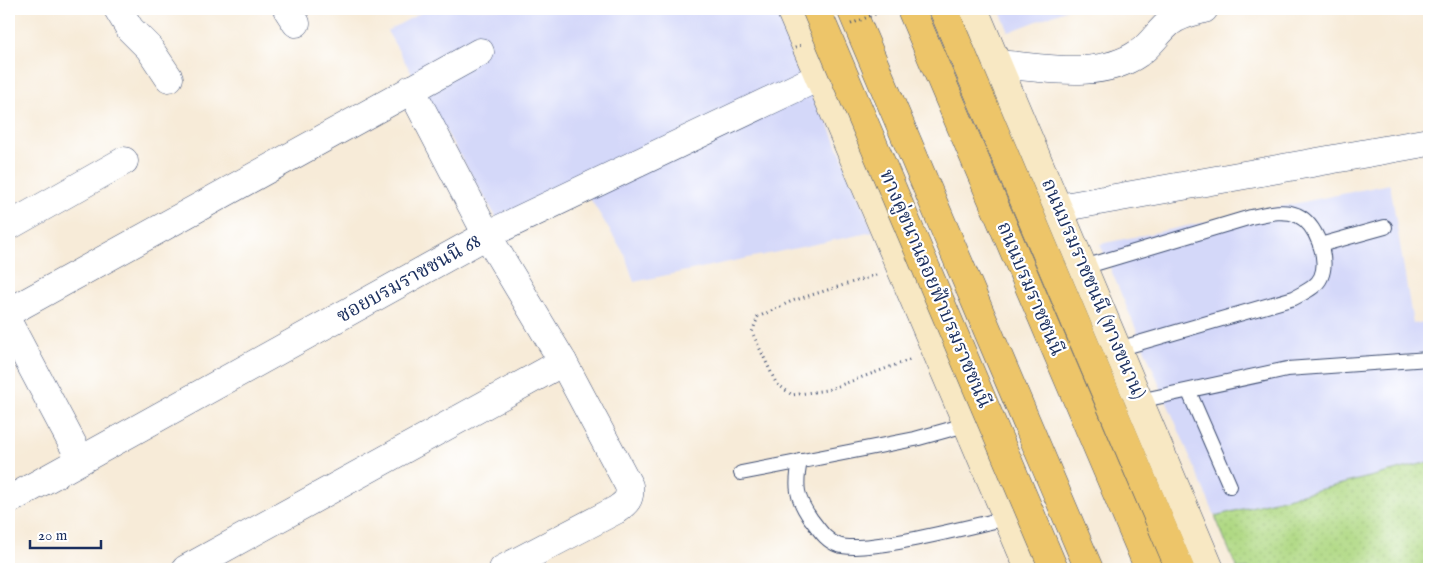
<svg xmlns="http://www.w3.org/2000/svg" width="1438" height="578" font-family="'IM FELL English','Noto Serif Thai',serif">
<defs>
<pattern id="grass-dots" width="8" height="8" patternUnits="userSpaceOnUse" patternTransform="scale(1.25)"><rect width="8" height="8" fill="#b0d984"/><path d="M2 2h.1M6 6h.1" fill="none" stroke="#97bb74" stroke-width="1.8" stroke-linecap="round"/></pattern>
</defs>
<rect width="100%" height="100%" fill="#fff"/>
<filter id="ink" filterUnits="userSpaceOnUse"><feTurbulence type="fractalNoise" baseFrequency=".02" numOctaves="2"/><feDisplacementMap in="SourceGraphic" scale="10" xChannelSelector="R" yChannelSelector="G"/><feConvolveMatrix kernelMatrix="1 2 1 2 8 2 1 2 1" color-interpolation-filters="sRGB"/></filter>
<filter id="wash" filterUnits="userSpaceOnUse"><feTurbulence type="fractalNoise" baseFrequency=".0096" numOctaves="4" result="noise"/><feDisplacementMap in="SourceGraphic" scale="20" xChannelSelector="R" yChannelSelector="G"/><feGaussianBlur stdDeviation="1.12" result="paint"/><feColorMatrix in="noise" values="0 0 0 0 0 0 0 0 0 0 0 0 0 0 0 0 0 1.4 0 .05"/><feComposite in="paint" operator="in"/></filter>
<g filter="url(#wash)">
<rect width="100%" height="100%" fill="#f7ebd8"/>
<g fill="#d4d8f9">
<polygon points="428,9 781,9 873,232 634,282 625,255 586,192 509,239 387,31"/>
<polygon points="999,9 1068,9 1009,32"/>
<polygon points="1390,184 1413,324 1429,321 1429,462 1215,516 1100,244"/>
</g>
<polygon fill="url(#grass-dots)" stroke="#668471" points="1429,462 1429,569 1237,569 1215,516"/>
</g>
<g filter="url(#ink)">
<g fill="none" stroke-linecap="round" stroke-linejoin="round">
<defs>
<g id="service">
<polyline points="1320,245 1385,227"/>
<path d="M1084 267 1251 217C1266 214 1283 209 1297 215 1316 224 1329 258 1321 277 1316 288 1304 292 1294 298L1118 349"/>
<polyline points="1189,392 1230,486"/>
<polyline points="1139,401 1287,369 1429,359"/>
<path d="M800 461C795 486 796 498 811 519 819 529 825 540 838 545 865 555 974 525 1008 518"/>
<polyline points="741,473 915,439 969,424"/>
</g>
<g id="minor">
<polyline points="118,9 130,29 149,48 169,78"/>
<polyline points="287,9 296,23"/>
<path d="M997 64C1042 67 1099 81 1139 53 1151 45 1158 32 1169 23 1178 15 1192 12 1204 9"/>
<polyline points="1059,208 1429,142"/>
<polyline points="9,226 124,161"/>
<polyline points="9,312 480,52"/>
<polyline points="9,324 81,460"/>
<polyline points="9,500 487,235 819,77"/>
<polyline points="186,569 563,362 487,235 411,89"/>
<path d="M503 569 616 510C626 503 631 499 629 486L563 362"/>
</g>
<g id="secondary">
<polyline points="790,9 1029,569"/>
<polyline points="974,9 1210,569"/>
</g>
<polyline id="primary" points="943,9 1180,569"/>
<g id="trunk">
<polyline points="851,9 1089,569"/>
<polyline points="911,9 1149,569"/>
</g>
</defs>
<use href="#service" stroke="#3c4b70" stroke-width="16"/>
<use href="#minor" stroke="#3c4b70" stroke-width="29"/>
<use href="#secondary" stroke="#3c4b70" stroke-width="29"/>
<use href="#primary" stroke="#3c4b70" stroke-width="29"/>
<use href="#trunk" stroke="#3c4b70" stroke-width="29"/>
<polyline stroke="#3c4b70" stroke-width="3" stroke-dasharray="1 4" stroke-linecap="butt" points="876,275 792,301 758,317 752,332 776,383 792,395 827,390 912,359"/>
<use href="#service" stroke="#fff" stroke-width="14"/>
<use href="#minor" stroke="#fff" stroke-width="28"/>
<use href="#secondary" stroke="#f8e8c3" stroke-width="28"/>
<use href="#primary" stroke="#edc569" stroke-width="28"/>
<use href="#trunk" stroke="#edc569" stroke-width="28"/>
<defs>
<polyline id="primary-bridge" points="816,9 1054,569"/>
</defs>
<use href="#primary-bridge" stroke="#3c4b70" stroke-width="29" stroke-linecap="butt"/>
<g stroke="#3c4b70" stroke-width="3" stroke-dasharray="1 4" stroke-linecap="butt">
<polyline points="851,24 887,9"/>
<polyline points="795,48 803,44"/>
</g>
<use href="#primary-bridge" stroke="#edc569" stroke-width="28"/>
</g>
</g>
<g text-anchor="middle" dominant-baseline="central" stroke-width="4.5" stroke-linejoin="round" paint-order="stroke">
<g font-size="20" fill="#1b2f5e" stroke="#fff">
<text transform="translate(409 279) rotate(-29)">ซอยบรมราชชนนี 68</text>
<text transform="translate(935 289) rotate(67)">ทางคู่ขนานลอยฟ้าบรมราชชนนี</text>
<text transform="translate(1030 289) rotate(67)">ถนนบรมราชชนนี</text>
<text transform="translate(1093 289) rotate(67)">ถนนบรมราชชนนี (ทางขนาน)</text>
</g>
</g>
<rect width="1438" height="578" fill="none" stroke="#fff" stroke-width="30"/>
<path d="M30 540v8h71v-8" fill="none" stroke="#1b2f5e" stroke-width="2.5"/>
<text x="38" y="540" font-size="15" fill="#1b2f5e" stroke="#ffffff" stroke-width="4" paint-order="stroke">20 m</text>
</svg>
